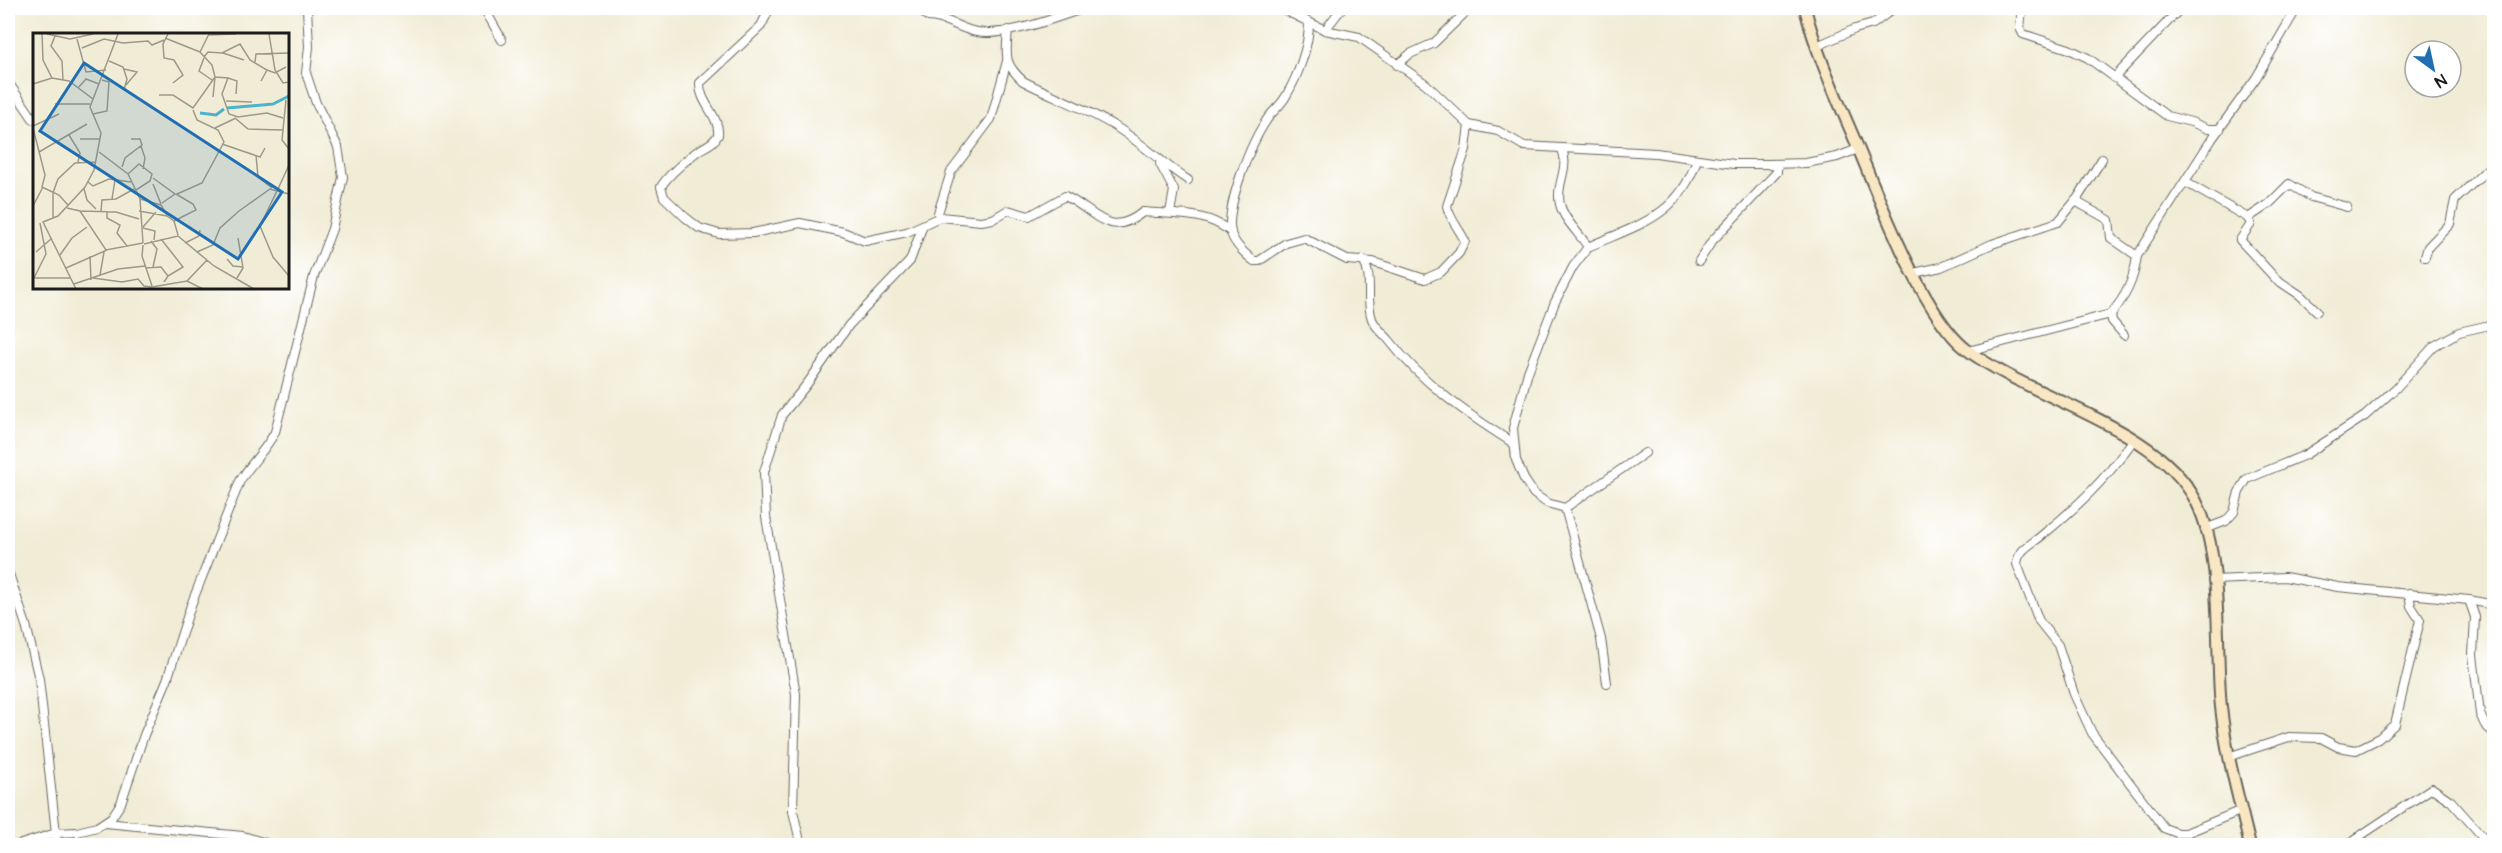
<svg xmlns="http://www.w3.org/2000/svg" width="2502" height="853" font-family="'Architects Daughter',sans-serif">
<rect width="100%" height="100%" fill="#fff"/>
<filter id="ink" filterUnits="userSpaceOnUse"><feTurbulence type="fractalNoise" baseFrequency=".0167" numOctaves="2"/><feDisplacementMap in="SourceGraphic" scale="12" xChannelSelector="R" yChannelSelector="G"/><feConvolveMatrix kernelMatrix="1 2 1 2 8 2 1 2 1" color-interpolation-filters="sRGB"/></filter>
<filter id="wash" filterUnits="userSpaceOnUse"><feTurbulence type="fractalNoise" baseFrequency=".008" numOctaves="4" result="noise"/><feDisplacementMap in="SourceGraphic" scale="24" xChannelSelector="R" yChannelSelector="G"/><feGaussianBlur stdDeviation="1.35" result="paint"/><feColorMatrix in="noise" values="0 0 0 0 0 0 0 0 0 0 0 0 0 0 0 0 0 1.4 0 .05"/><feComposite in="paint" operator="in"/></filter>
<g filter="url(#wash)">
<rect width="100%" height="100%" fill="#f1ecd5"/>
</g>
<g filter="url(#ink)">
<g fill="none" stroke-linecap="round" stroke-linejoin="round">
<defs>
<g id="minor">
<polyline points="484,8 502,40"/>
<path d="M770 8 761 26 700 83C699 103 720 115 718 135 713 145 704 146 695 153 685 161 667 176 661 187L664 197 685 217 699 228 719 234 753 233 800 223 843 232 865 241 907 232 940 217"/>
<path d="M917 8 928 17C946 17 959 29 977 32 1004 38 1058 17 1085 8"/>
<polyline points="1280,8 1325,30 1359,37 1426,84 1469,125 1498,131 1524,146 1656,153 1734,164 1769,164 1806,163 1837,157 1858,149"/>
<polyline points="2022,8 2020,28 2023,34 2069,49 2088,58 2167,116 2191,122 2208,129 2220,129"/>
<path d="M1309 23C1309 46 1298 76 1286 96 1281 106 1271 112 1266 121 1251 143 1225 207 1231 233 1234 244 1245 254 1254 261H1259L1286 243 1304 238 1347 260 1373 262 1425 279 1441 272 1459 253 1465 241C1460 230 1449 218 1447 206L1466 149 1469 125"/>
<path d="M1008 30C1006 55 1003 63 1023 81 1054 97 1087 109 1116 127 1142 143 1163 164 1188 180"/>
<polyline points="1325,30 1342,8"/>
<polyline points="1815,47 1855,29 1873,24 1894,8"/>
<path d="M1007 61 991 119 951 172 938 213 940 217 981 221 993 219 1008 210 1029 216 1065 196C1096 211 1108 240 1143 212 1174 215 1205 211 1231 232"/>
<polyline points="1397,65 1410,54 1434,43 1470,8"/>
<polyline points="2114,78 2178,11"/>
<polyline points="8,82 34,120"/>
<path d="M1562 149C1570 169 1555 185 1560 204 1563 219 1580 234 1588 247L1573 267 1555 302 1528 372 1513 428 1516 460 1524 479 1534 494 1547 503 1565 508 1645 453"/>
<polyline points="1160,164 1174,190 1170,213"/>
<polyline points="2185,182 2248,218 2251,224 2240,240 2276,279 2300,295 2317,311"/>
<polyline points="2075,201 2109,220 2111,238 2137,256"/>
<polyline points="2248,218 2269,204 2289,184 2311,197 2347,207"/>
<path d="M1588 247C1637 225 1679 217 1697 159"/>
<polyline points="2425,257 2428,247 2450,224 2455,200 2494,163"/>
<path d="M1363 260C1374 279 1365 299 1372 319 1375 327 1384 334 1389 340 1423 384 1467 414 1513 443"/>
<polyline points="1699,261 1712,241 1777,172 1777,166 1770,165"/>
<polyline points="1914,273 1941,267 1992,244 2058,222 2077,199 2102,159"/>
<path d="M2124 335 2112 321 2111 314C2126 296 2134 280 2137 256L2212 139 2256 78 2297 8"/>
<polyline points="1968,351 2111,314"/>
<path d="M2133 440C2109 477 2075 509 2040 537 2030 545 2018 550 2017 564L2039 621 2058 645 2074 694 2092 733 2164 828 2177 833H2186L2242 810"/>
<polyline points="1565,508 1601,639 1607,683"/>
<polyline points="2205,529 2226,521 2234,512 2239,492 2247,479 2305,455 2365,416 2396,388 2434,346 2459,332 2494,324"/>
<polyline points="8,571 26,625 39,679 56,833 15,846"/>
<polyline points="2213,580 2285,577 2338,587 2469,600 2494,605"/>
<polyline points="2469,600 2475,617 2473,655 2480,714 2485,725 2494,733"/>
<polyline points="2228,757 2289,737 2321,738 2338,747 2356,750 2378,739 2395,724 2420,620 2411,606 2409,593"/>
<polyline points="105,823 243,836 275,846"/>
<path d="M57 846 56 833 77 832 97 827 112 817 121 803 144 735 167 680 191 605 240 481C251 463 265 451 275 432L314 276 332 229 343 177 338 147 316 103 306 73 309 47 307 8"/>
<polyline points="801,846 793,811 796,694 766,517 764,472 782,415 807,384 849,325 910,261 923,225"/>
<polyline points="2345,846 2432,788 2451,801 2491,846"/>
</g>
<path id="secondary" d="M1805 8C1817 57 1839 102 1859 150 1880 201 1924 317 1966 349 2032 400 2157 425 2196 501 2224 556 2215 646 2221 707 2226 754 2239 799 2250 846"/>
</defs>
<use href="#minor" stroke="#67655d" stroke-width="10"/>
<use href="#secondary" stroke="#67655d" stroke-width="14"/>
<use href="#minor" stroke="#fff" stroke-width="8"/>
<use href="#secondary" stroke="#f9e7c3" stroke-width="10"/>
</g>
</g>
<g transform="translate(33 33)">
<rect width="256" height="256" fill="#f1ecd5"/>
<path fill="none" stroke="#4db2cc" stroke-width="3" d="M194 75 240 71 256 63M167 80 183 82 191 76"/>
<path fill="none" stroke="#9c998b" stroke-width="1.5" d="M9 1 10 27 19 45 36 48 60 66M14 1 37 6 60 1M135 1 130 11 131 25 141 27 150 42 140 50M176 1 167 19 179 32 182 44 195 45 189 61 196 81 205 84 234 80 250 85M236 1 242 37 250 50 256 49M176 2 203 1M22 3 18 13 29 28 30 47M132 5 167 19M44 6 53 39 73 37M49 15 71 6 90 10 115 8 119 12 131 7M190 20 211 27M171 24 175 19 189 20 207 11 217 27 234 37 228 48M171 25 166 38 179 47M76 28 90 34 94 46 91 57M222 29 223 21 256 20M91 36 104 39 93 52M234 37 242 40 253 34M195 45 204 48 203 61M0 51 19 45M45 55 53 46 66 51M126 62H140L160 75 182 44M180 64 182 44M253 67 249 107 256 116M193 68 219 69M22 71H57M60 81 74 78 76 49 69 47M202 85 215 96 250 97M0 93 26 81M0 95 12 142 9 154 26 162 35 172M182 95 203 85M36 102 47 120 45 129M47 106H67M189 111 227 124 232 115M108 113 112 125 110 136M6 119 54 91M66 119 95 141 107 166 110 210M223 122 225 144 239 155M89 134 92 125 109 112 107 106H98M95 141 106 131 119 141 117 148 103 157M120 145 142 161 129 170M55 149 60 153 76 146 98 149M120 151 128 171M51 156 54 167 63 176M144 161 169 150 191 109 185 97 164 87 160 77M256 161 244 158 227 193 240 224 256 243M79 166 82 147M107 166 128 172 134 182M0 173 10 154M34 175 47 178 73 217 110 210M47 178 83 179 106 186M68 178 69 167 83 166 101 156M74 178V185L87 192 84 200 94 213M106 178 134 183 141 188 145 202M20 184V160L25 146 42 130 62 129M141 188 163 177 160 171 143 161M110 194 123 179M110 195 122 198 121 207M128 206 150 234 135 243M118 208 124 216 120 234M152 210 166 203 167 197M111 211 145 203 181 233 221 256M110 212 109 223 119 253M3 219 18 206M164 219 180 212 187 195 206 178 237 156 244 158 256 132M27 222 39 205 54 194M57 223 58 247M194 226 200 233 210 234M33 235 74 217M112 235 128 234 135 243 131 249M67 242 71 219M2 245H37M60 245 89 249 105 246 111 253 119 254M204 245 210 235 205 205M0 247 13 221 7 190M154 248 174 227M41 251 85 236 112 233M119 254 154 248 170 256M43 256 10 189 25 183 52 154 61 137 68 100 57 74 85 1"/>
<path fill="#1f6fb2" fill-opacity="0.15" stroke="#1f6fb2" stroke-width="3" d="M51 30 249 159 205 226 7 98Z"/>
<rect width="256" height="256" fill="none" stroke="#1c1c1c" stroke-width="3"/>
</g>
<rect width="2502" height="853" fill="none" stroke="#fff" stroke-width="30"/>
<g transform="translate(2433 69) rotate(147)"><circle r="28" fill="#ffffff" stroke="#a4a4a4" stroke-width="1.5"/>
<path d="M0-4.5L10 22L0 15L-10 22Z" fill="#1f6fb2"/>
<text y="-9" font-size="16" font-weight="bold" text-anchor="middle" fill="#1c1c1c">N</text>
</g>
</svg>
